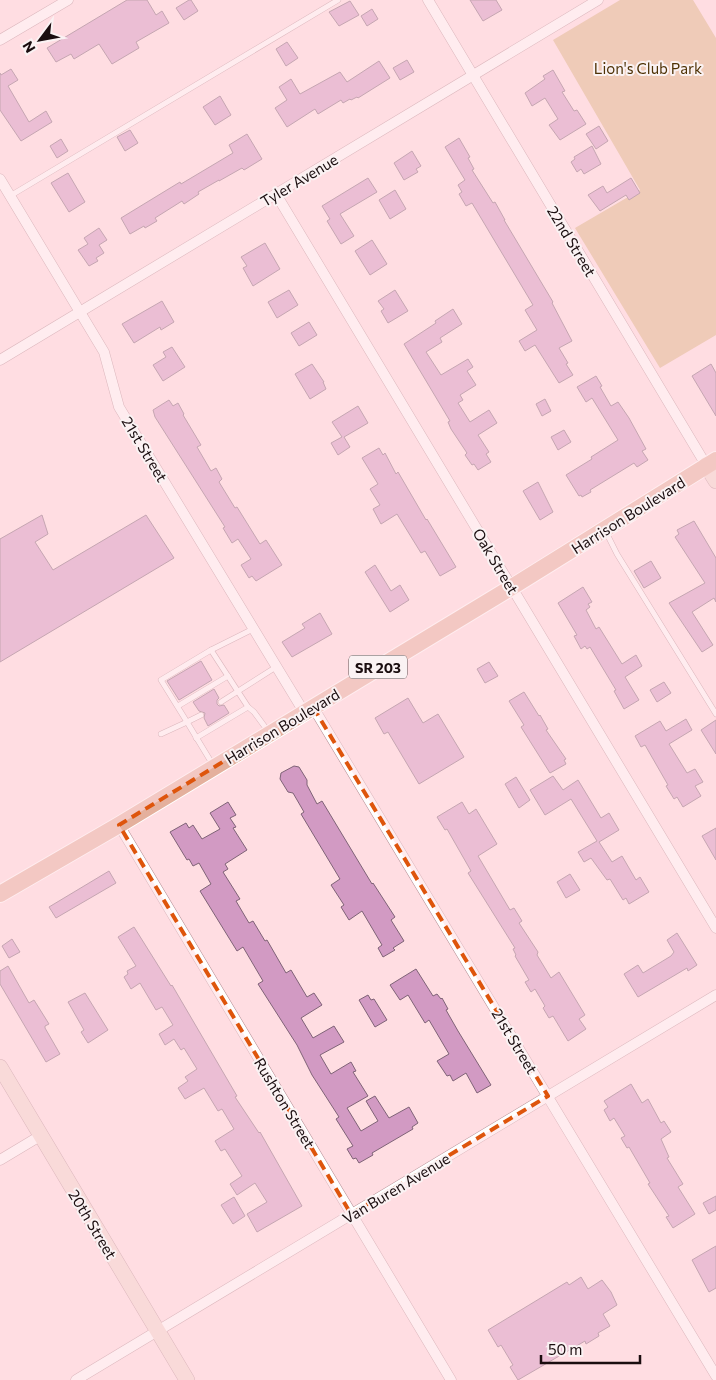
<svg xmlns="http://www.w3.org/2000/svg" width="716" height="1380" font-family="Commissioner,sans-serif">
<rect width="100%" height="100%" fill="#ffdde2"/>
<polygon fill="#dbb585" points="620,0 693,0 716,38 716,335 660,368 575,228 640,190 553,40"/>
<g fill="#d29ac3" stroke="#7f6377">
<polygon points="127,0 147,0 156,15 162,11 169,23 136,42 139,48 112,64 99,44 74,59 71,54 56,62 47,48"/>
<polygon points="189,0 191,0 198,11 184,20 176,8"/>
<polygon points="470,0 496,0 502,10 483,21"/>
<polygon points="350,1 359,15 339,26 329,12"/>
<polygon points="372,9 378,19 367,26 361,16"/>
<polygon points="287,42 298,58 286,66 276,49"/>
<polygon points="407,60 414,72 400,80 393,68"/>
<polygon points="379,61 390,78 358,98 357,97 351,100 350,99 343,103 341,100 318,114 315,109 287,127 275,108 287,100 279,87 291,79 300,94 340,72 347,82"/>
<polygon points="11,69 18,80 8,86 29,122 46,111 52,122 21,141 0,110 0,73 1,75"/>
<polygon points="553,70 565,91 562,92 574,111 577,110 586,124 560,140 549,125 558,119 545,98 532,106 525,93 545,79 543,76"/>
<polygon points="220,96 231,115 215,125 203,107"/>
<polygon points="599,126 608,141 596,149 586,134"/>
<polygon points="130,130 138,143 125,151 117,137"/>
<polygon points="247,134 262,159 244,170 242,168 219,181 219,180 198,192 199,194 184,204 182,201 155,218 157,221 145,228 144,226 130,234 121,218 180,182 181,184 233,153 229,145"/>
<polygon points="459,138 470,157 468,158 474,169 472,170 493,203 495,202 505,220 504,220 553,302 552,303 572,341 559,348 568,363 566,364 573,375 559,383 535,345 525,351 519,341 537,330 525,310 533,305 472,203 466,206 459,194 462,192 458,185 465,180 445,147"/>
<polygon points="61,139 68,151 57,158 50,146"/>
<polygon points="592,146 601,164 584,174 581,169 577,172 571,162 575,159 574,157"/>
<polygon points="412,151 421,166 416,169 418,172 404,180 394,163"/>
<polygon points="68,173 85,202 69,212 51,183"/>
<polygon points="368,178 377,192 340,214 354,236 341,244 327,221 330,219 322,206"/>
<polygon points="631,178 640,193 629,200 626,195 600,211 588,195 603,186 607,193"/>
<polygon points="395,190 406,209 390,219 379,200"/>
<polygon points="99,228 107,240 99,245 104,253 96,258 98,261 89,266 78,250 88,244 84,238"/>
<polygon points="372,240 387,264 370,275 355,251"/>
<polygon points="265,243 280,269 253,286 243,268 247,266 241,257"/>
<polygon points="289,290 298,305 277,318 268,302"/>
<polygon points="395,290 408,311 388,323 381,311 384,309 378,301"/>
<polygon points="162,301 174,322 161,330 160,327 134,343 122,324"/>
<polygon points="453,309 462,324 440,338 442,342 426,352 441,375 468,359 473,367 467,371 476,385 460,395 463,400 458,403 470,422 489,410 497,423 478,435 489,452 486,454 491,462 478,470 474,464 472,465 465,455 467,453 451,429 448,422 450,421 404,344 436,323 435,321"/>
<polygon points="309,322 317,335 299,346 291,333"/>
<polygon points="172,347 185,367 163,381 153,365 166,357 163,352"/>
<polygon points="312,364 324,382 323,382 326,389 310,399 295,374"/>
<polygon points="711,364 716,373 716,416 692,376"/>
<polygon points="596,376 602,386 600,387 611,406 618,402 629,418 646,449 642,451 648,460 637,467 634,463 590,490 591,492 582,497 581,495 579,496 566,475 592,459 591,457 618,440 592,398 586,402 577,387"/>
<polygon points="545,399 551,411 542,416 536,404"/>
<polygon points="169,400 173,406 178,403 184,414 183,415 201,445 197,447 211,471 216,468 222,479 219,482 235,508 237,507 260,544 266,540 282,565 256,581 252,576 249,578 241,565 251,559 238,539 232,543 223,528 225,527 155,417 153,410"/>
<polygon points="358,406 368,423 344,437 350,447 338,455 331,443 342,437 332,422"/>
<polygon points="564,430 571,442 558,450 551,437"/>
<polygon points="379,448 383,455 385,453 396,474 398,472 426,520 427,519 456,567 440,576 425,551 421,553 397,514 381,524 373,509 380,505 370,489 378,484 362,458"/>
<polygon points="538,482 553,512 540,520 523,491"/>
<polygon points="42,515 48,534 35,542 53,570 146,515 174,558 0,662 0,539"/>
<polygon points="694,521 716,558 716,602 714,598 692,612 713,645 702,652 669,603 705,583 675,537 679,534 677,530"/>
<polygon points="651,561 661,578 644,588 634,571"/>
<polygon points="375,565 391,591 400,585 409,600 390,612 365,572"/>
<polygon points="583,587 592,602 588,604 590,607 586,610 596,629 599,627 622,664 636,655 642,666 625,677 639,700 624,709 614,691 616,690 590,647 587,649 585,646 581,649 574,636 577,635 558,603"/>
<polygon points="320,613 332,634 292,657 282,642 305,628 302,624"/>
<polygon points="201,661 212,680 179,700 167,681"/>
<polygon points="489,662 498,676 485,683 477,669"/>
<polygon points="664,682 671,693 657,702 650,690"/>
<polygon points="214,689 219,698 217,700 217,704 219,706 224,705 229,713 208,726 204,718 205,713 199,711 193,702"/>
<polygon points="524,692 539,716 540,715 548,729 546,730 566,759 564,760 566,764 550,773 521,727 524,725 509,701"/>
<polygon points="408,698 423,723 438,714 464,757 419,784 388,732 384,734 375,718"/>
<polygon points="686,719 692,730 669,744 687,773 695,769 703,782 695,786 701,796 683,807 677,797 674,799 666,786 668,785 645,745 641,747 635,736 660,721 666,731"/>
<polygon points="716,720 716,754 701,730"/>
<polygon points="294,766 299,767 307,780 307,785 317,804 322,801 372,884 373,883 395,917 391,920 404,941 393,948 395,950 383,957 378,948 382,945 362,911 349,920 341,907 344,905 331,885 340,879 301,814 304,812 293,793 288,792 280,779 281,773"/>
<polygon points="553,776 563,790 578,780 601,818 609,813 619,830 599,842 612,862 622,856 636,880 640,877 649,892 629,904 626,898 623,900 610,879 607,880 591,858 584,862 578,852 597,841 571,799 545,815 530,790"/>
<polygon points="516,777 530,800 519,808 505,784"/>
<polygon points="228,802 236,815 230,818 236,827 233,828 247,850 225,864 228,869 223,872 240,899 236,901 249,923 253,921 265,941 267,940 286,973 291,970 307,997 314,993 322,1005 301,1018 313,1038 334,1026 344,1042 320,1055 331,1074 351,1062 356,1071 353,1072 368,1096 347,1108 361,1131 378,1121 366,1101 375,1096 389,1118 409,1107 418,1123 412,1127 413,1129 372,1153 373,1155 359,1163 356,1158 353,1159 347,1149 353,1146 336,1119 339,1117 312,1075 297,1045 258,984 263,981 243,947 237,951 200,891 211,884 199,863 193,866 189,859 187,860 170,832 186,823 189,828 193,825 202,839 220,829 210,813"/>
<polygon points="462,802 469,814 476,809 497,844 478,856 510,910 514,908 522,921 519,923 538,952 537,955 551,978 559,972 585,1015 579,1019 586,1029 568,1041 553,1016 549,1018 543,1008 545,1006 535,989 531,992 525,982 529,980 515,956 516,955 513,949 515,948 468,873 471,871 447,829 445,830 437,817"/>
<polygon points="716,828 716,860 702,836"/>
<polygon points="109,871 116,883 56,918 49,907"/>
<polygon points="570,874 580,890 566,898 557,882"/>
<polygon points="134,927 171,986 172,985 237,1096 235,1097 259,1133 260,1132 302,1206 257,1232 247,1214 267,1202 255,1183 237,1195 230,1184 242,1176 225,1149 221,1151 215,1141 234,1129 222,1109 218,1111 204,1088 185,1099 178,1088 188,1081 185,1077 197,1069 184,1048 181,1050 174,1039 165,1045 159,1034 173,1025 162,1007 156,1010 140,983 131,989 124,977 128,974 127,971 136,966 118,937"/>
<polygon points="677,933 697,965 688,971 687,968 638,997 624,974 638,965 643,973 671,956 674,952 667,940"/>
<polygon points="12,939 20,952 9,958 2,946"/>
<polygon points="8,966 29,1003 34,1000 49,1024 45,1026 45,1028 60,1054 46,1062 0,984 0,971"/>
<polygon points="416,969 433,996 437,994 441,999 442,998 448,1009 446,1010 458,1031 491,1085 477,1093 466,1073 453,1081 450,1075 447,1076 437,1061 449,1054 429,1020 425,1023 408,995 400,1000 390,985"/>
<polygon points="85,993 108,1030 88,1043 81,1032 84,1030 68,1002"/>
<polygon points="368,995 371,1000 374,999 387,1020 375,1027 359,1000"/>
<polygon points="631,1084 642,1103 648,1099 661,1123 664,1121 671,1132 661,1139 669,1157 667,1158 683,1184 678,1187 695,1214 673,1228 666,1217 669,1216 648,1184 650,1183 629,1147 627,1148 621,1138 625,1136 614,1118 610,1121 604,1110 608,1107 604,1101"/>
<polygon points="716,1196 716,1210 709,1214 703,1203"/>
<polygon points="234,1197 245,1216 233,1224 221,1205"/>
<polygon points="716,1246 716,1288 709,1292 692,1260"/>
<polygon points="581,1277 588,1289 602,1280 611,1292 617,1305 603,1314 610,1326 598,1333 599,1336 586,1344 585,1341 518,1380 510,1367 513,1365 501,1345 498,1347 488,1330 567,1282 569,1285"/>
</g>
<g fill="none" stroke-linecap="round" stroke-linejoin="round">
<defs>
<g id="lane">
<polyline points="10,196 338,0"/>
<polyline points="606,532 617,554 716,714"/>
<polyline points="211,650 253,629"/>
<polyline points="221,702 276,667"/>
<polyline points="178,706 228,676"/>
<polyline points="248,707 254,712 268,731"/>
<polyline points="161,734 187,722 213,765"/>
<polyline points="196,738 248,707 211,650 161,680 187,722 201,715"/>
</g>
<g id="street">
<polyline points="428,0 706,465"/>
<polyline points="0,40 68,0"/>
<polyline points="0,179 104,352 119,407 304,712"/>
<polyline points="276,194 716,928"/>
<polyline points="0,360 598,0"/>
<polyline points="313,707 716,1376"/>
<polyline points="119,825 451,1380"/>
<polyline points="0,1160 40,1136"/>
<polyline points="76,1380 716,995"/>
</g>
<g id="secondary">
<polyline points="706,465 716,481"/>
<polyline points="0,1067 187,1380"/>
</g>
<polyline id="primary" points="0,894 119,825 512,587 716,460"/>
</defs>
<use href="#lane" stroke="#b28b91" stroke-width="6"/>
<use href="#street" stroke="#b28b91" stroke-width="11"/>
<use href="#secondary" stroke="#b28b91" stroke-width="16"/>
<use href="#primary" stroke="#fff" stroke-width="18"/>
<use href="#lane" stroke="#fff" stroke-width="5"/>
<use href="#street" stroke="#fff" stroke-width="10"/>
<use href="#secondary" stroke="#f2d7ce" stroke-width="15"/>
<use href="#primary" stroke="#e4b09d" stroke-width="16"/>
</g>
<path d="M0 0H716V1380H0ZM313 707 548 1096 351 1214 119 825Z" fill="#ffdde2" fill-opacity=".55" fill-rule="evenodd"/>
<path fill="none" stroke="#de550c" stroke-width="4" stroke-dasharray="10 6" stroke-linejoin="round" d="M313 707 548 1096 351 1214 119 825Z"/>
<g text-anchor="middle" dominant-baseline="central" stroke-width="4" stroke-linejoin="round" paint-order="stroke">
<rect fill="#faf2f3" stroke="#5d5253" stroke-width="1" x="349" y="655.5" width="58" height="23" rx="4"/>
<g font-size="14" font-weight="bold" fill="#1a0d0f">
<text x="378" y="667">SR 203</text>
</g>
<g font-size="15" fill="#4e3205" stroke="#faf2f3">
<text x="648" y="68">Lion's Club Park</text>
</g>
<g font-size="15" fill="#1a0d0f" stroke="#faf2f3">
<text transform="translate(299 180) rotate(-31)">Tyler Avenue</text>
<text transform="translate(572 241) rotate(59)">22nd Street</text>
<text transform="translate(145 449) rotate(59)">21st Street</text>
<text transform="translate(628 515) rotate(-32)">Harrison Boulevard</text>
<text transform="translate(496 561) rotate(59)">Oak Street</text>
<text transform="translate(282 726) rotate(-31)">Harrison Boulevard</text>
<text transform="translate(515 1041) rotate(59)">21st Street</text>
<text transform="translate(285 1103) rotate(59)">Rushton Street</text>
<text transform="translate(396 1188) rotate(-31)">Van Buren Avenue</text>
<text transform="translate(93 1224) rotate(59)">20th Street</text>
</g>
</g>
<g transform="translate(40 40) rotate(238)" stroke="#faf2f3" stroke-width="4" paint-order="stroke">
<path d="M0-4L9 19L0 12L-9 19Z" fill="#1a0d0f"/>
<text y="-8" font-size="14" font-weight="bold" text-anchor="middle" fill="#1a0d0f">N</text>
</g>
<path d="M541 1355v8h99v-8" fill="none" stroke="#1a0d0f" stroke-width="2.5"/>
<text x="548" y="1355" font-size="15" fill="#1a0d0f" stroke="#faf2f3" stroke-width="4" paint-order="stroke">50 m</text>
</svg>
